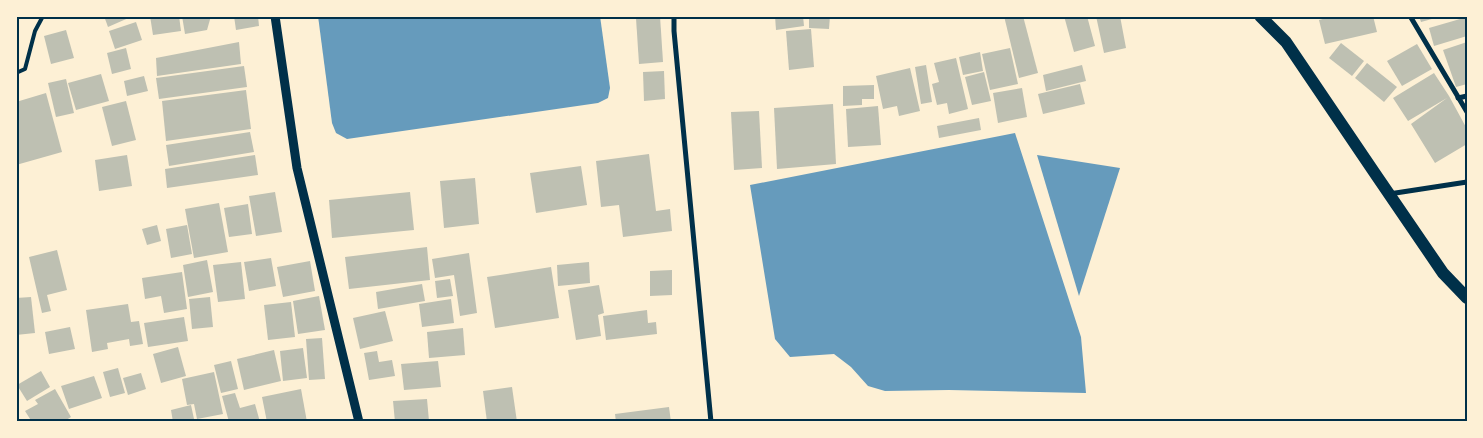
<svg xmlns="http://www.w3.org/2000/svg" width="1483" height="438" font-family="'Nunito Sans',sans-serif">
<rect width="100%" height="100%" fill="#fdf0d5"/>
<g fill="#669bbc">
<polygon points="318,16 600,16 610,88 608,98 598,103 347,139 336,133 332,123"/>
<polygon points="1015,133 1081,337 1086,393 949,390 885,391 868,386 851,367 834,354 790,357 775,339 750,185"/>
<polygon points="1037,155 1120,168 1079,296"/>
</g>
<g fill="#bec0b2">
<polygon points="104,16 133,16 108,27"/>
<polygon points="150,16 179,16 181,31 153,35"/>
<polygon points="182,16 211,16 207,30 185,34"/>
<polygon points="234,16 258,16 259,26 236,30"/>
<polygon points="660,16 663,62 639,64 636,18"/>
<polygon points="775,16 803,16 804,26 776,30"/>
<polygon points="809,16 830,16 829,29 809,28"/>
<polygon points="1004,16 1023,16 1038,73 1019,78"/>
<polygon points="1064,16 1087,16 1095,46 1074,52"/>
<polygon points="1096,16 1120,16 1126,48 1104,53"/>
<polygon points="1334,16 1373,16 1377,32 1325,44 1319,20"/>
<polygon points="1419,16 1439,16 1439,17 1421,22"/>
<polygon points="1467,17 1467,36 1434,46 1429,28"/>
<polygon points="136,22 142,40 115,49 109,31"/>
<polygon points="811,29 814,67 789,70 786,31"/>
<polygon points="66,30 74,58 51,64 44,36"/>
<polygon points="239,42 241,64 157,76 156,58"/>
<polygon points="1467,42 1467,84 1456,87 1443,50"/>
<polygon points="1341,43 1364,61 1352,76 1329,58"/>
<polygon points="1417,44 1432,69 1402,86 1387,61"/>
<polygon points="126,48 131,69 112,74 107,53"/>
<polygon points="1010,48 1018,84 990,90 982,54"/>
<polygon points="980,52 983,71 963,75 959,57"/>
<polygon points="956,58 968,109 949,114 947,103 937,105 932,84 939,82 934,63"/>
<polygon points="1367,63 1397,87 1384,102 1355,78"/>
<polygon points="926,65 932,102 921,104 915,67"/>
<polygon points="1082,65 1086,81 1046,91 1043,75"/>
<polygon points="244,66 247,87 159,99 156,78"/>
<polygon points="910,68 920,111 899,116 897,106 883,109 876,76"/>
<polygon points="664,71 665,99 644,101 643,72"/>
<polygon points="984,72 991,101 972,105 965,77"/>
<polygon points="1434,73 1449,96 1467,129 1467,144 1435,163 1411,124 1447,98 1408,121 1393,98"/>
<polygon points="101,74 109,101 76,110 68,83"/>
<polygon points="144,76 148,91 127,96 124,81"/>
<polygon points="66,79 74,113 56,117 48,83"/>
<polygon points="1080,84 1085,104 1043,114 1038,94"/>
<polygon points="874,85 874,99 862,99 862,105 843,106 843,86"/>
<polygon points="1022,88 1027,117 998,123 993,93"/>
<polygon points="246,90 251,129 166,141 162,101"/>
<polygon points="46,93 62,152 16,165 16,102"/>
<polygon points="126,101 136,140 112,146 102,107"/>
<polygon points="833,104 836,164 777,169 774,108"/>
<polygon points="878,106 881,145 848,147 846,109"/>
<polygon points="759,111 762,168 734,170 731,112"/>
<polygon points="979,118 981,130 939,138 937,126"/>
<polygon points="250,132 254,152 169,166 166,145"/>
<polygon points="649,154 656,211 670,209 672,231 623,237 619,205 601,207 596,161"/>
<polygon points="127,155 132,186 99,191 95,160"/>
<polygon points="255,155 258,175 167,188 165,169"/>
<polygon points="581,166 587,205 536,213 530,173"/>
<polygon points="475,178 479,224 444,228 440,181"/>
<polygon points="275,192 282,232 256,236 249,196"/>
<polygon points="410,192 414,230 332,238 329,200"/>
<polygon points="219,203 228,252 194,258 185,209"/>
<polygon points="248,204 252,234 229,237 224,208"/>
<polygon points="157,225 161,241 147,245 142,229"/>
<polygon points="187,225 192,254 171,258 166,229"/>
<polygon points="427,247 430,280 349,289 345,257"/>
<polygon points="57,250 67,290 47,295 51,311 42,313 29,257"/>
<polygon points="469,253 477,313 460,316 454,275 435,278 432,259"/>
<polygon points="271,258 276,286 249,291 244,262"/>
<polygon points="207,260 213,292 188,297 183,265"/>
<polygon points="310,261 315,291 283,297 277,267"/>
<polygon points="241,262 245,299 218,302 213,265"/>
<polygon points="589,262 590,283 558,286 557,265"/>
<polygon points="551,267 559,318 495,328 487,277"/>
<polygon points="672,270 672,295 650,296 650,271"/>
<polygon points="182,272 187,309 164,313 161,296 145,299 142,278"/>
<polygon points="450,279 453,296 437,298 435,281"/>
<polygon points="422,284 425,301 378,309 376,292"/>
<polygon points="599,285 604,313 598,315 601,336 576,340 568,290"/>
<polygon points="319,296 325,330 298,334 293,301"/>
<polygon points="31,297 35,333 16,335 16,298"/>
<polygon points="210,297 213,327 192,329 189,299"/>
<polygon points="451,299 454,323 422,327 419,304"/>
<polygon points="291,302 295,337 268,340 264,305"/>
<polygon points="128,304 131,322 139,321 143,344 130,346 129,339 107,343 108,349 92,352 86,310"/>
<polygon points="647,310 648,323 656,322 657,334 606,340 603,316"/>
<polygon points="385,311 393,341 360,349 353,318"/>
<polygon points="184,317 188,341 148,347 144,323"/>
<polygon points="70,327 75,349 49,354 45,332"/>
<polygon points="463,328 465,355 429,358 427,332"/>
<polygon points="322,338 325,379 309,380 306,339"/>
<polygon points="178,347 186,376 161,383 153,354"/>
<polygon points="303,348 307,378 283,381 280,351"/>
<polygon points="274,350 281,381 244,390 237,359"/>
<polygon points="377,351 379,362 392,360 395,376 369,380 364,353"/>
<polygon points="231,361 238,389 221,393 214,365"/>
<polygon points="438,361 441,387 404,390 401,364"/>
<polygon points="118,368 125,393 110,397 103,372"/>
<polygon points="41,371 50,387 27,401 17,385"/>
<polygon points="214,372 223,414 197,419 194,404 187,405 182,379"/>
<polygon points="141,373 146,389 128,395 123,378"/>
<polygon points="94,376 102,398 69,409 61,386"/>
<polygon points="512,387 517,422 487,422 483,391"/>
<polygon points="55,389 71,417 63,422 32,422 25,411 38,404 35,400"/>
<polygon points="301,389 307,422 267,422 262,397"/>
<polygon points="235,393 240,408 255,404 260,422 229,422 222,396"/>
<polygon points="427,399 429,421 395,422 393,401"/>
<polygon points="191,405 194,419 173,422 171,410"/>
<polygon points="669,407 671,422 616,422 615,414"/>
</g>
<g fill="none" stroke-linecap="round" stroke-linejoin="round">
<polyline stroke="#003049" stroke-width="4" points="16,73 25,69 35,31 43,16"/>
<g stroke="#003049" stroke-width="5">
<polyline points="674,16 674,31 711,422"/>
<polyline points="1410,16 1467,112"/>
<polyline points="1458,98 1467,96"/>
<polyline points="1389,194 1467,182"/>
</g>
<polyline stroke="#003049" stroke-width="9" points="275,16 297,168 359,422"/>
<polyline stroke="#003049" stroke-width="12" points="1260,16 1286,42 1374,172 1443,273 1467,298"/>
</g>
<rect width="1483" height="438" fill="none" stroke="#fdf0d5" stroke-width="35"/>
<rect x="18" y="18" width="1448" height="402" fill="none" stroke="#003049" stroke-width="2"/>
</svg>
